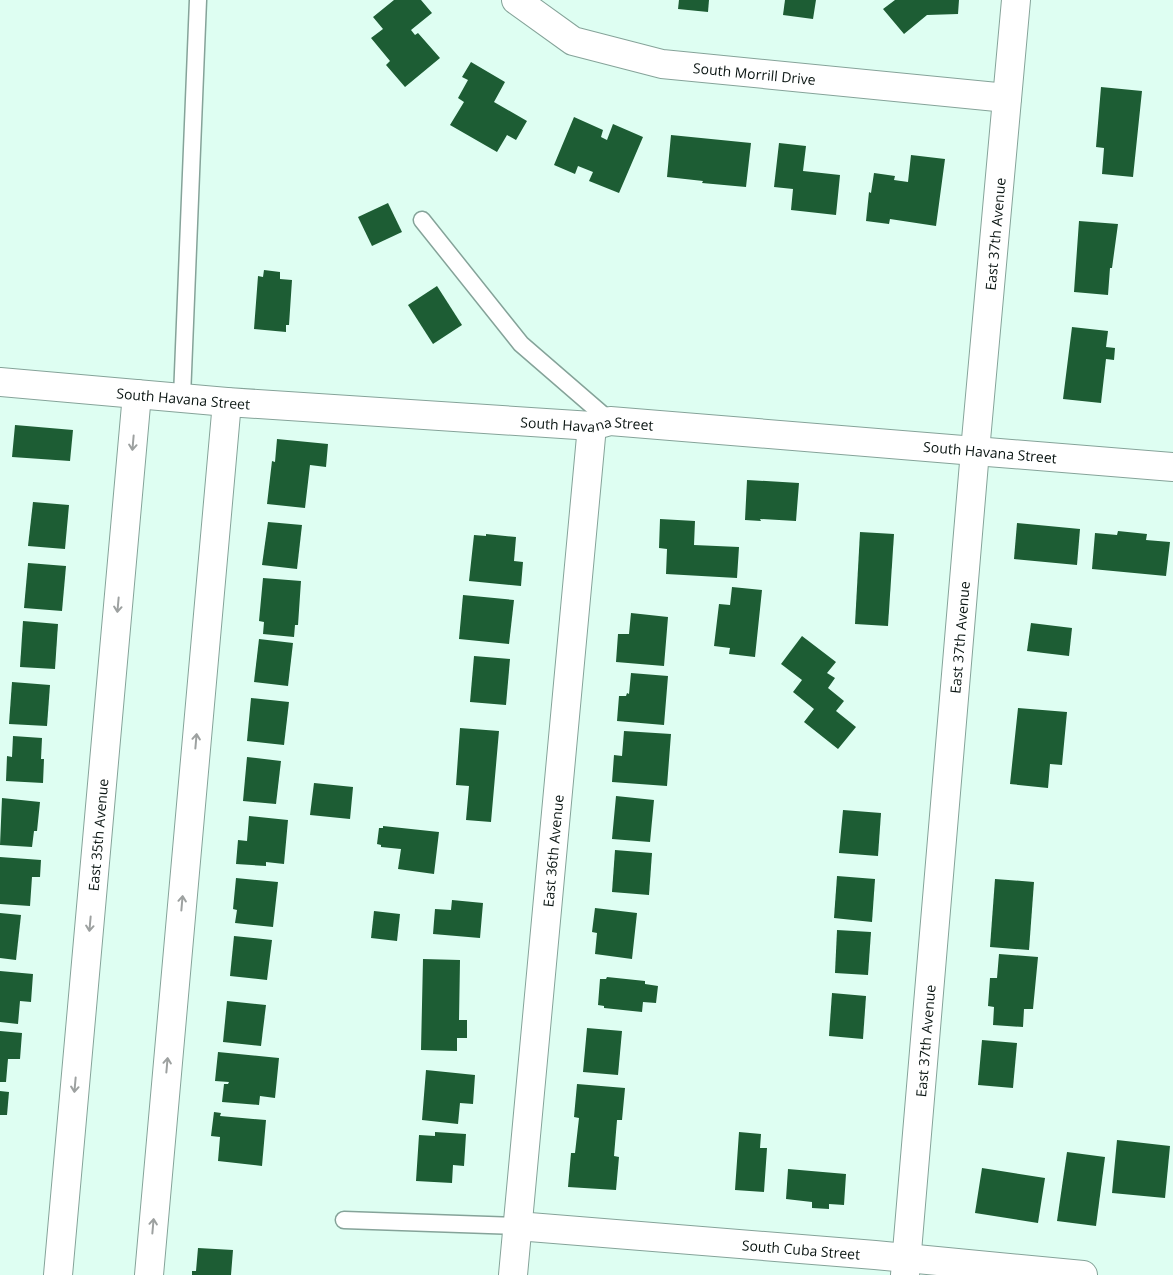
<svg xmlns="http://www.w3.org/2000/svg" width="1173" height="1275" font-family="'Open Sans',sans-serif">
<rect width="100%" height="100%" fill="#defef2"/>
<g fill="#1d5d34">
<polygon points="394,0 421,0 432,13 411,30 415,35 418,33 440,58 405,87 386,65 390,61 371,38 383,29 373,17"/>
<polygon points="679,0 709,0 708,12 678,9"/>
<polygon points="785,0 816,0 813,19 783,15"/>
<polygon points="895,0 959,0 958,14 927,15 904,34 883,9"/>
<polygon points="471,62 505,82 494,102 527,121 516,140 507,135 497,152 450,125 464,102 458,98 468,80 462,77"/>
<polygon points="1101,87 1142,91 1133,177 1102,174 1104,148 1096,147"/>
<polygon points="574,117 603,130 601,137 607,140 613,124 643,137 619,193 589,181 593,172 578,166 575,174 554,165"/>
<polygon points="671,135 751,143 746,187 702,183 703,181 667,177"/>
<polygon points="779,143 806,146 803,171 840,175 836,215 791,210 793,189 774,187"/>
<polygon points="911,155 945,159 936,226 890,219 889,224 866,221 869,192 871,193 874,173 895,176 894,180 908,182"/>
<polygon points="388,203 402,232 372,246 358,217"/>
<polygon points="1079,221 1118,224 1112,268 1110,268 1108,295 1074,292"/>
<polygon points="264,270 280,272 280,279 292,280 289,325 286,325 286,332 254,329 258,276 263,277"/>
<polygon points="437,286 462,325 433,344 408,305"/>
<polygon points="1072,327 1108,331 1106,347 1115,348 1114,360 1106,359 1101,403 1063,399"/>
<polygon points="15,425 73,430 70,461 12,457"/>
<polygon points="277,439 328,444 326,467 310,465 305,508 267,504 272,461 275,462"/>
<polygon points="747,480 799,483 796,521 760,519 761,521 745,520"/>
<polygon points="33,502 69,505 65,549 28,546"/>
<polygon points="660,519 695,521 694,545 739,547 737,578 666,574 667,549 659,548"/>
<polygon points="268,522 302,525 297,569 262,565"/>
<polygon points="1017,523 1080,529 1077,565 1014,559"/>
<polygon points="1118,531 1147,534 1146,540 1170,542 1166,576 1092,569 1095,533 1117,535"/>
<polygon points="860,532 894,534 888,626 855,624"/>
<polygon points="486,534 516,537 514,561 523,562 521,586 469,581 474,535 486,536"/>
<polygon points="28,563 66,566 62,611 24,608"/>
<polygon points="263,578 301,581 298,625 295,625 294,637 263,634 264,622 259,621"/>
<polygon points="732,587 762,590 755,657 729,654 730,648 714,646 719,604 730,605"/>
<polygon points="463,595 514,600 509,644 459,639"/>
<polygon points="631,613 668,617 664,666 616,662 618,634 629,634"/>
<polygon points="23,621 58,624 55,669 20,667"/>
<polygon points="1031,623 1072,628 1069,656 1027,651"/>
<polygon points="802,636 836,662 827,673 835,678 828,688 844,701 836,711 856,727 838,749 804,722 814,709 793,692 802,680 781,664"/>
<polygon points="259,639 293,643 288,686 254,682"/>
<polygon points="474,656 510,659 506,705 470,702"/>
<polygon points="631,673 668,676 664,725 617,721 619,696 626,696 627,693 629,694"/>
<polygon points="12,682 50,685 47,726 9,724"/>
<polygon points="251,698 289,702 284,745 247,741"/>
<polygon points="1018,708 1067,712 1062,765 1050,764 1048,788 1010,784"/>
<polygon points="460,728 499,731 491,822 466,820 469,786 456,785"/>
<polygon points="624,731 671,734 667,786 612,782 614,755 622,756"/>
<polygon points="13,736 42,738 41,759 44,759 43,783 6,781 7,756 12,757"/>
<polygon points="247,757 281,761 276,804 243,801"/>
<polygon points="314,783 353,787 350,819 310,815"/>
<polygon points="616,796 654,800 650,842 612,839"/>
<polygon points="2,798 40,802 37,831 34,831 32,847 0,845"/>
<polygon points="843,810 881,813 878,856 839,853"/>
<polygon points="249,816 288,820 284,864 266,862 266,866 236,864 238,840 247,841"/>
<polygon points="383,826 439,832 434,874 398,869 401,849 381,847 381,845 377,844 379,828 383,828"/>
<polygon points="615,850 652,853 649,895 612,892"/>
<polygon points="0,857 41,860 40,877 32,877 30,906 0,904"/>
<polygon points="837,876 875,879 872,922 834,918"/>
<polygon points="236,878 278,882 273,927 235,923 237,910 233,909"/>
<polygon points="995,879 1034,882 1029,950 990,947"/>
<polygon points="452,900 483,903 480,938 433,934 435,909 451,910"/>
<polygon points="595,908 637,913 632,959 595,954 597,933 592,932"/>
<polygon points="374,911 400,914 397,941 371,938"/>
<polygon points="0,913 21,915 16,960 0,958"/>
<polygon points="837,930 871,932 868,975 835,973"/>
<polygon points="234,936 272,940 267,980 230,976"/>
<polygon points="999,954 1038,957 1033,1009 1024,1009 1023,1027 993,1025 994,1007 988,1006 990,978 997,978"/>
<polygon points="423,959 460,960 459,1020 467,1020 467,1038 457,1038 457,1051 421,1050"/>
<polygon points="0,971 33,974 31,1002 20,1001 18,1024 0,1022"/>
<polygon points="607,977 645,981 645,984 658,986 656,1003 643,1002 642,1012 604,1008 604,1006 598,1005 600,979 606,979"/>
<polygon points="832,993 866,996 863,1039 829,1036"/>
<polygon points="227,1001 266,1005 261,1046 223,1042"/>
<polygon points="587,1028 622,1031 618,1075 583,1072"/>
<polygon points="0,1031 22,1033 20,1059 8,1059 6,1082 0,1082"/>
<polygon points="982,1040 1017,1043 1013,1088 978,1085"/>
<polygon points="218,1052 279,1058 275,1098 260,1096 259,1105 222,1102 224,1084 228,1084 229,1082 215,1081"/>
<polygon points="426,1070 475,1075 473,1104 460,1103 458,1124 422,1120"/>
<polygon points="577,1084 625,1088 622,1120 617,1120 614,1156 619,1157 616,1190 568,1187 571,1153 575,1153 579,1118 574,1117"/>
<polygon points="0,1091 9,1092 7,1115 0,1115"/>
<polygon points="214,1112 221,1113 220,1116 266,1120 262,1166 218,1161 220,1137 211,1136"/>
<polygon points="435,1132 466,1134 464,1166 453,1165 452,1183 416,1181 419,1135 435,1136"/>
<polygon points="739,1132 761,1134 760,1148 767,1148 764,1192 735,1190"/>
<polygon points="1117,1140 1170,1146 1165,1198 1112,1193"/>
<polygon points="1067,1152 1105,1157 1096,1226 1057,1221"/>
<polygon points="982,1168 1045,1178 1038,1223 975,1213"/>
<polygon points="788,1169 846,1174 844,1205 829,1204 829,1209 812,1208 812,1202 786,1199"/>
<polygon points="198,1248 233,1250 231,1275 192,1275 192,1271 196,1271"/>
</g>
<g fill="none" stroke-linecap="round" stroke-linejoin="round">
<defs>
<g id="service">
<polyline points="422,220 521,344 610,421"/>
<polyline points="182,397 198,0"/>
<polyline points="344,1220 517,1226"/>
</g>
<g id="minor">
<path id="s1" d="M516 0 573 41 662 64 1007 98"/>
<path id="s2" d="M0 382 227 402 592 426 610 421 975 451"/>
<path id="s3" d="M517 1226 875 1255 1083 1275"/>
<path id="s4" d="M58 1275 137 394"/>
<polyline points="149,1275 227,402"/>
<path id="s5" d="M513 1275 592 426"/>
</g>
<g id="tertiary">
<polyline points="975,451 1173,467"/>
<path id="s6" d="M905 1275 975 451 1016 0"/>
</g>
</defs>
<use href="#service" stroke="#85a399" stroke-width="19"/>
<use href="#minor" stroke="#85a399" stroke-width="30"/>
<use href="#tertiary" stroke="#85a399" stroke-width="30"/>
<use href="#service" stroke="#fff" stroke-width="16"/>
<use href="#minor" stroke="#fff" stroke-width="28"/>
<use href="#tertiary" stroke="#fff" stroke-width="28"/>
</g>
<defs><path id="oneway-shaft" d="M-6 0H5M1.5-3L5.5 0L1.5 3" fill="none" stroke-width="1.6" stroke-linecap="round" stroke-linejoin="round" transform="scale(1.25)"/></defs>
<g stroke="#9da1a0">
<use href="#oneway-shaft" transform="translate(133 443) rotate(95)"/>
<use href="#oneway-shaft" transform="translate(118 605) rotate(95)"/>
<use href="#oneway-shaft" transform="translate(196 741) rotate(-85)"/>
<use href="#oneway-shaft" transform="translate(182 903) rotate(-85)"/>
<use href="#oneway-shaft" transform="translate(90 924) rotate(95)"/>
<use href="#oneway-shaft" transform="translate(167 1065) rotate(-85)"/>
<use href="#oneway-shaft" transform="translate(75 1085) rotate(95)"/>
<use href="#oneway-shaft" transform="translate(153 1226) rotate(-85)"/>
</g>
<g text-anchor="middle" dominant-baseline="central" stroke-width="5" stroke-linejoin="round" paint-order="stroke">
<g font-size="14" fill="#0a1512" stroke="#fff">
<text stroke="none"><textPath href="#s1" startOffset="255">South Morrill Drive</textPath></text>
<text stroke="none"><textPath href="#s6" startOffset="1045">East 37th Avenue</textPath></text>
<text stroke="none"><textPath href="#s2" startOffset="184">South Havana Street</textPath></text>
<text stroke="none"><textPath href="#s2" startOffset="589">South Havana Street</textPath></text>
<text transform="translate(990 452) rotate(5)">South Havana Street</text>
<text stroke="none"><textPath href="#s6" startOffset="640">East 37th Avenue</textPath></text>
<text stroke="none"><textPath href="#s4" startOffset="442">East 35th Avenue</textPath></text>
<text stroke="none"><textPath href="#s5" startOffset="426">East 36th Avenue</textPath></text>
<text stroke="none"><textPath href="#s6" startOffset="235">East 37th Avenue</textPath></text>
<text stroke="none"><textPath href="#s3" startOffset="285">South Cuba Street</textPath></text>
</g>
</g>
</svg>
